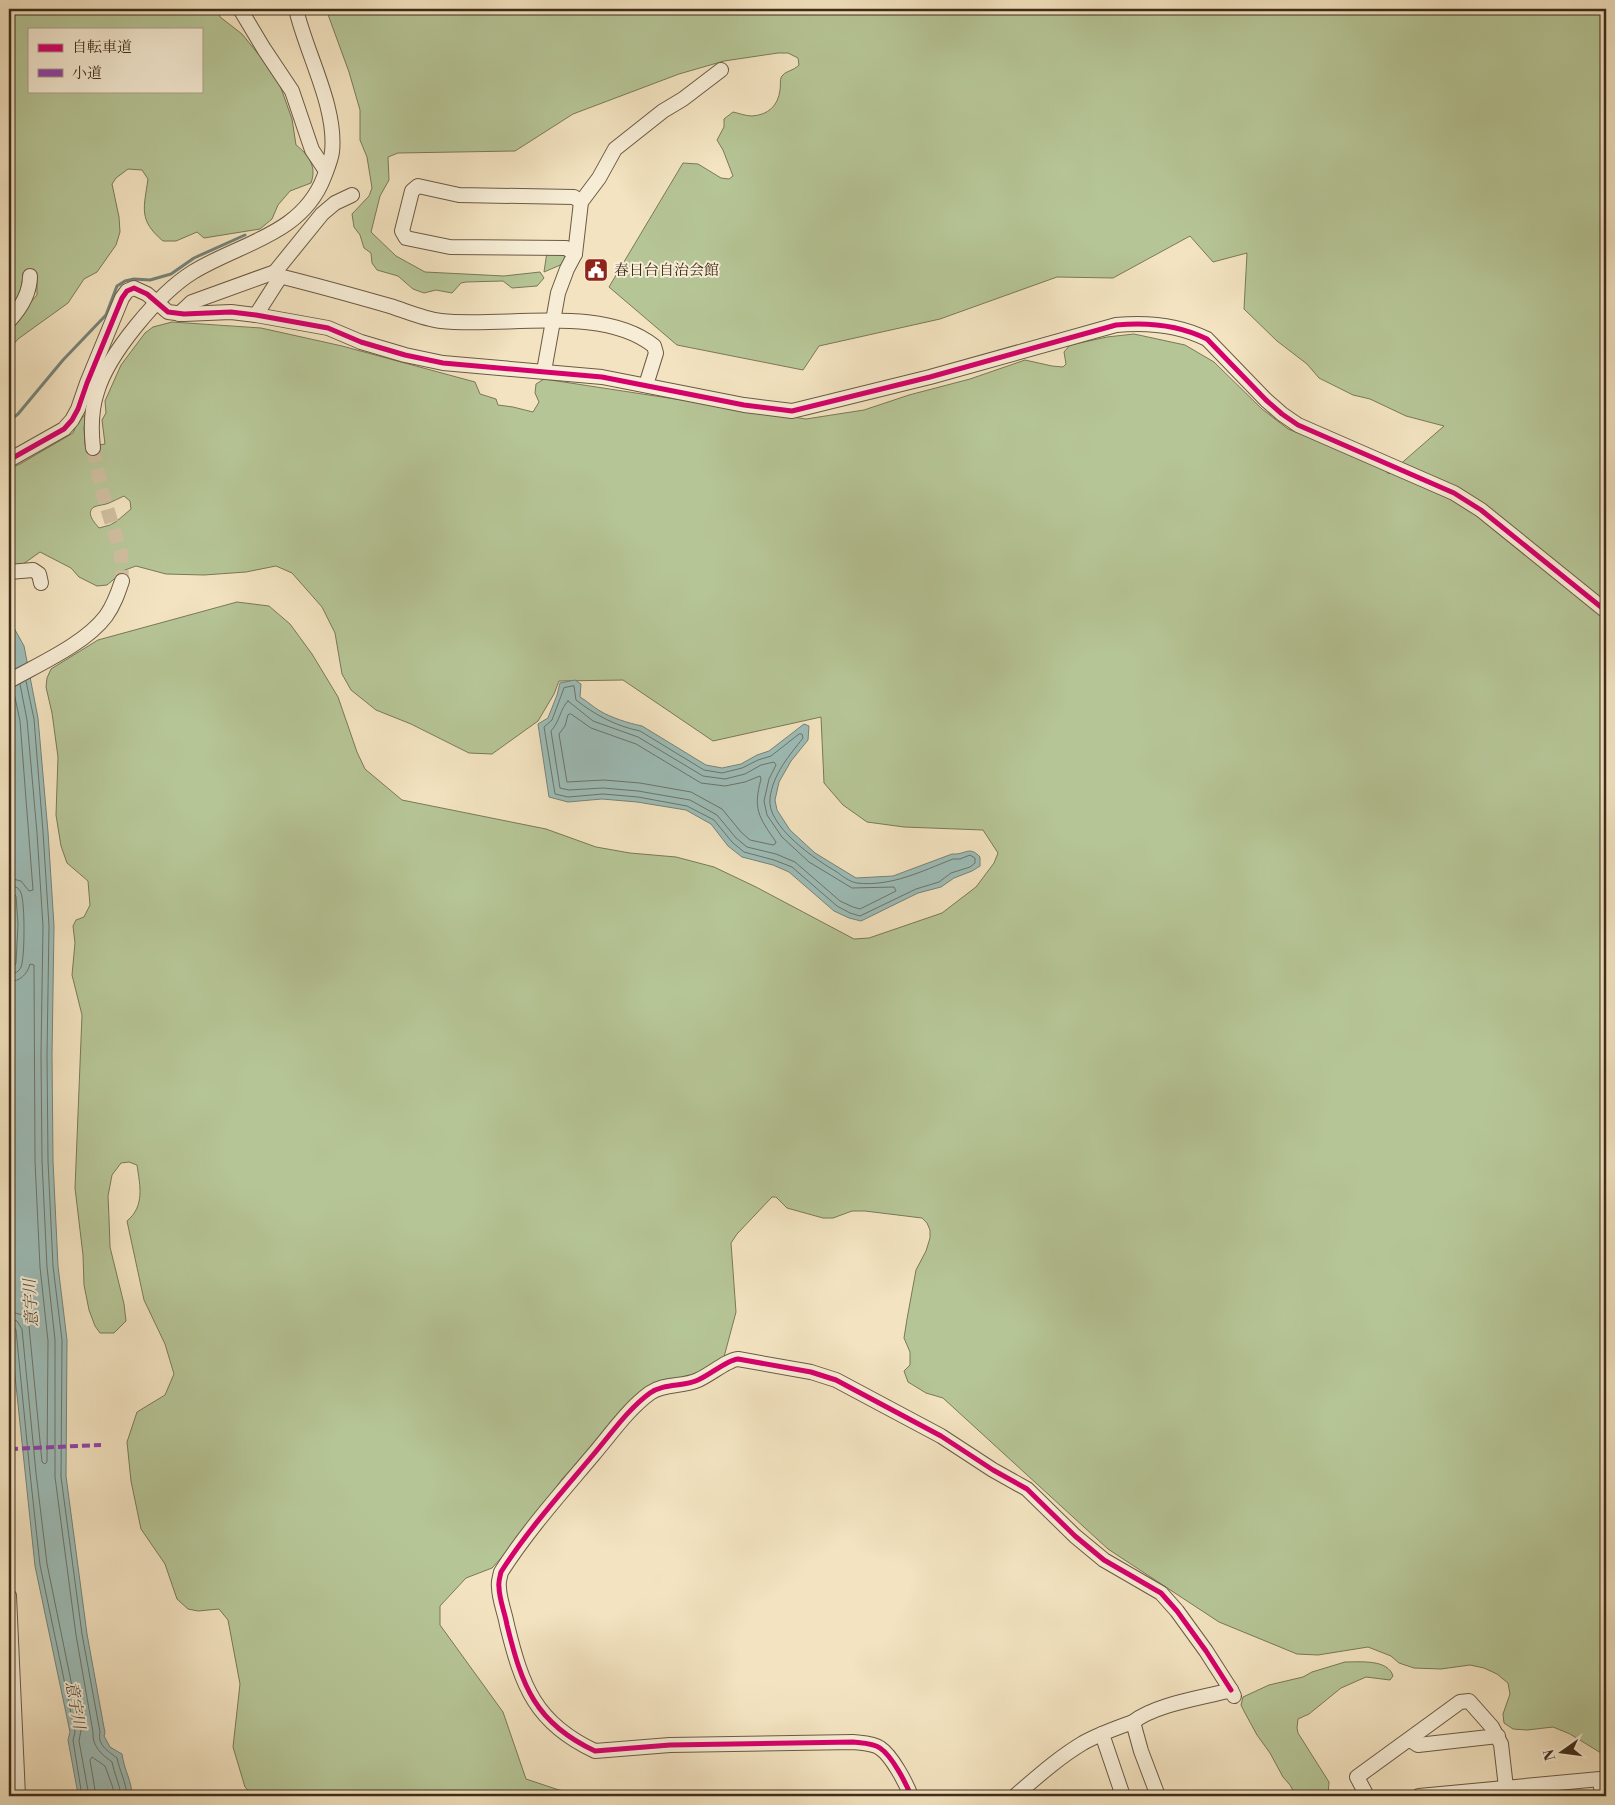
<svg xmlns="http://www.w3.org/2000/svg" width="1615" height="1805" font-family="'Libre Bodoni','Noto Serif JP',serif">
<rect width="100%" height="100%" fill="#f3e3c0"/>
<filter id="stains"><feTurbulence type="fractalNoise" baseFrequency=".004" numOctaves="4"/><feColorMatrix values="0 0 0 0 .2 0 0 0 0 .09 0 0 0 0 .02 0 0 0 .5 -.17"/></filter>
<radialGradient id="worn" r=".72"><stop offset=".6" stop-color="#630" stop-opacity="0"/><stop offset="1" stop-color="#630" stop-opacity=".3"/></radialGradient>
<g fill="#b6c596" stroke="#7a7858" fill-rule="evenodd">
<path d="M9 9H219L220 17 242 34 277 77 292 119 296 145C309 155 317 167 311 183L290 191 278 205 272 219 260 229 204 238 197 232 176 241H163C138 220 144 208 148 179L142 170 128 169 116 178 112 184 119 217 120 232 116 245 97 272 84 279 68 303 18 339 9 350V327L37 295V277L32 272 24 273C20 286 22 300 9 308ZM29 29H201V91H29Z"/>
<path d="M326 9H1606V1756L1570 1734 1553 1727 1527 1730 1513 1729 1504 1723 1503 1714 1510 1694 1508 1683 1497 1674 1484 1668 1470 1665 1441 1669 1414 1668 1399 1663 1391 1656 1368 1647 1318 1655 1297 1654 1219 1622 1108 1549 943 1398 926 1393 908 1382 904 1371 910 1365V1352L904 1338 907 1319 916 1270 926 1251 930 1238V1230L927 1223 922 1218 865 1211H852L833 1218H823L787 1208 776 1197H772L737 1234 731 1243 736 1312 724 1357 695 1376 633 1401 562 1479 522 1535 492 1568 466 1578 440 1606V1625L503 1712 526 1779 559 1790 593 1796H253L245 1787 233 1747 240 1684 228 1620 219 1609 198 1611 188 1609 177 1599 165 1564 141 1529 131 1481 127 1442 137 1412 165 1395 174 1374 165 1344 144 1300 127 1221C145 1206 140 1186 137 1165L129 1162 121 1163 112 1175 108 1196 109 1218 110 1247 124 1304 126 1321 114 1333H100L95 1326 89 1310 84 1285 83 1255 75 1188 82 1015 72 975 75 943 73 926 76 920 84 917 90 905 88 881 67 863 61 846 56 815 58 757 52 713 46 687 47 678 51 669 98 640 237 602 269 606 290 624 312 654 338 697 357 752 365 769 402 800 546 829 596 847 630 853 676 857 714 867 756 887 854 939 869 938 942 913 976 887 994 863 998 853 983 830 904 827 867 822 843 805 824 783 821 717 713 741 623 680 559 681 554 694 538 721 492 754 469 753 411 724 376 710 351 690 342 674 335 633 322 607 292 573 276 566 246 572 204 575 166 574 136 566 125 570 107 585 97 586 79 577 71 568 40 552 19 567 9 568V469L20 464 73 433 78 421 86 414 84 428 85 445 88 447 105 444 102 420 106 413 105 401 121 365 145 333 153 327 172 322 261 328 342 346 475 382 480 394 496 399 498 405 513 407 533 412 539 402 535 393 536 384 544 379 806 419 864 410 909 395 970 379 1025 360 1052 366 1063 367 1066 364 1064 352 1070 345 1107 337 1134 334 1185 345 1214 362 1262 409 1288 429 1373 461 1389 474 1444 426 1406 416 1370 399 1353 395 1319 378 1307 364 1277 341 1244 309 1247 253 1213 262 1190 236 1113 278 1057 277 940 319 819 346 803 370 677 345 609 287 683 163 698 164 721 178 729 179 733 176 723 150 717 140 724 127V119L733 112C738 113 746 116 752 116 768 115 778 106 780 90 781 85 779 78 783 75 786 71 793 71 799 65L798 58 788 53H778L724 61 679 74 573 114 515 151 398 153 388 157 389 180 380 196 371 232 396 256 425 272 504 276 540 272 544 278 537 286 512 288 503 281 466 282 461 283 452 293 436 290 424 293 413 289 398 276 377 270 372 263 371 253 364 248 360 235 354 227 352 214 369 196 372 188 367 157 360 140V110L349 72ZM124 496 130 501 131 509 117 521 110 525 99 528C95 523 85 513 94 507 98 505 105 505 109 503 114 501 119 498 124 496Z"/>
<polygon points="547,252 565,253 569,257 565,263 544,272"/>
<path d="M1345 1662C1360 1662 1388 1659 1393 1676L1390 1680 1366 1677 1341 1688 1309 1714 1298 1719 1297 1728 1298 1733 1329 1782 1328 1796H1296L1290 1785 1283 1777 1270 1753 1257 1735 1245 1713 1241 1705 1243 1697 1269 1685 1303 1677 1312 1672Z"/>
</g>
<g fill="#9dbdb8" stroke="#778379">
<path d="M9 619 24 646 38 718 48 832 54 926 52 1055 53 1161 58 1266 67 1340 66 1476 87 1634 105 1733 104 1736 110 1747 122 1754C124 1770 132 1781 132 1796H77L78 1794 68 1740 70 1732 35 1566 11 1338 9 1195V1013L13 924 9 862Z"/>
<path d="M575 680 581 684 580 697C587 701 593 707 600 711 612 718 628 723 642 726L706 765 722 768 741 764 757 755 769 751 804 724 809 726 808 740 791 761 779 782 775 800 777 810 790 830 815 853 856 878 893 876 952 854C966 855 969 845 980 857V866L972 871 954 878 941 887 918 893 861 921 849 918 834 911 789 872 773 865 742 857 728 846 711 824 686 810 637 802 602 799 568 802 549 797 538 724 548 718 557 695 560 683Z"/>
</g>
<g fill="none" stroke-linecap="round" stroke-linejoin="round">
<g stroke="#6e7469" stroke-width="1">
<path d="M26 681 34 719 43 832 49 926 47 1055 48 1161 53 1266 62 1340 61 1477 82 1634 100 1732C97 1745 108 1751 117 1758 120 1772 126 1782 127 1796"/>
<path d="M20 684 27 720 37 833 43 926 41 1055 42 1161 47 1267 55 1340V1477L76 1635 93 1732C92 1746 101 1754 112 1762 114 1774 120 1784 121 1796"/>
<path d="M574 686 576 700C595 715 616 726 640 731L704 770 722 773 742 768 758 760 771 756 799 734H802L803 738C789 756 773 774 770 798 766 826 816 860 837 872 842 876 850 882 857 883 891 887 922 871 953 859H960L970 855 975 858V863L970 867 951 873 939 882 916 889 860 916 850 913 837 906 792 867 774 860 744 852 732 842 714 820 687 806 638 797 603 794 568 797 555 794 544 727 552 720 564 688Z"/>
<path d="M568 701 593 721 638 737 703 776 725 779 745 774 761 765 774 762 776 765 769 779 764 801 767 815 782 837 809 862 852 888 894 887 896 891 860 909 853 907 840 901 795 862 776 854 747 847 736 838 717 815 690 800 638 791 603 788 569 790 560 788 551 731C560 721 560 709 568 701Z"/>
<path d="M571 714 591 728 636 744 701 783 725 786 745 782 760 776 761 779C753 809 758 816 776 842L775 844 773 845 750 840 741 832 722 809 691 792 640 783 604 780 567 782 559 734 565 726 568 715Z"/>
<polyline points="9,878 21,881 29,891 33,890 20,721 13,688"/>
<path d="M9 886C14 886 19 887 21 893 25 902 25 958 21 967 19 972 14 974 9 974"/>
<polyline points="9,892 13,893 16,896 18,924 16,963 14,967 9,968"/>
<path d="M9 982C20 981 27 975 30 964L34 965 35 1161 40 1267 48 1341 47 1462 45 1464 42 1462 29 1326 22 1315 9 1311"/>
<polyline points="9,1319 17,1321 22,1329 36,1473 47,1564 81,1730 79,1741 89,1796"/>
<polyline points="9,1325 14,1326 16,1330 30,1473 40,1565 75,1732 73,1740 82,1796"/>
<polyline points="96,1796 90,1760 92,1757 105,1766 113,1788 113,1796"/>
</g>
<polyline stroke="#778379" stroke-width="3" points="9,421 18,414 63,360 106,315 117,286 125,281 134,279 150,280 171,274 194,258 245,235"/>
<polyline stroke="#cfbe9f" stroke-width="14" stroke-dasharray="14 7" stroke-linecap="butt" points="93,448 103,495 121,553 122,581"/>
<defs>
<g id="minor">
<polyline points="240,9 264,49 292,91 312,150 326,171"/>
<polyline points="575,254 566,248 450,247 406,238 402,231 412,191 418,186 459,195 574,197 581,202"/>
<polyline points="179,314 192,302 275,272 322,214 335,203 352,195"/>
<path d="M256 315 279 279 283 277C319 286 355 296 390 306 406 311 424 319 441 321 504 328 602 304 654 346L656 353 646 385"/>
<path d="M9 321C20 309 30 293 30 276"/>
<polyline points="544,371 558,293 567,269 575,254 581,202 599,178 615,149 663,111 683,99 721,70"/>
<path d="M93 448C91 430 91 410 97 392 108 354 159 293 193 272 240 243 302 235 324 177 327 169 331 160 332 152 337 107 306 53 296 9"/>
<path d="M9 460 64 429 72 420 78 409 87 383 122 298 127 291 134 288 147 294 168 312 184 314 231 312 256 315 328 328 361 342 405 355 443 363 602 377 744 405 792 411 930 377 1116 325C1147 322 1179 325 1207 339L1266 400 1282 414 1298 425 1454 493 1481 510 1606 611"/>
<polyline points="9,572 33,570 39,574 41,583"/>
<path d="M9 681C39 664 85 644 106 616 114 605 118 593 122 581"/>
<polyline points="9,1596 18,1796"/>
<path d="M1133 1722C1156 1704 1202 1698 1231 1690L1234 1696"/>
<polyline points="1102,1734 1123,1796"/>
<polyline points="1410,1740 1418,1745 1498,1736"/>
<path d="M911 1796C906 1783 892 1756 880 1748 873 1743 861 1743 853 1742L670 1745 595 1751C535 1723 522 1686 507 1625 505 1613 499 1599 499 1587 498 1582 500 1577 501 1572 527 1531 562 1492 593 1455 611 1434 628 1409 650 1393 664 1383 683 1387 698 1380 710 1375 727 1360 738 1359L811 1372 836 1380 941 1436 993 1470 1027 1489 1075 1536 1104 1560 1161 1593 1177 1611 1206 1651 1231 1690"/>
<path d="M1015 1796C1037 1777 1058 1758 1083 1743 1099 1734 1116 1728 1133 1722L1141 1751 1158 1796"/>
<polyline points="1367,1796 1357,1777 1460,1702 1469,1701 1492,1727 1501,1744 1507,1796"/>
<polyline points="1419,1796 1600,1779 1602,1796"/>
</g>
</defs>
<use href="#minor" stroke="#6b5a44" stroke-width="16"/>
<use href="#minor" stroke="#f7edd6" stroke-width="14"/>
<polyline stroke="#8e44ad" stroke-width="4" stroke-dasharray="8 4" stroke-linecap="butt" points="10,1449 101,1445"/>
<defs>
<g id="cycleway">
<path d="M9 460 64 429 72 420 78 409 87 383 122 298 127 291 134 288 147 294 168 312 184 314 231 312 256 315 328 328 361 342 405 355 443 363 602 377 744 405 792 411 930 377 1116 325C1147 322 1179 325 1207 339L1266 400 1282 414 1298 425 1454 493 1481 510 1606 611"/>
<path d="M911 1796C906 1783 892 1756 880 1748 873 1743 861 1743 853 1742L670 1745 595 1751C535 1723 522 1686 507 1625 505 1613 499 1599 499 1587 498 1582 500 1577 501 1572 527 1531 562 1492 593 1455 611 1434 628 1409 650 1393 664 1383 683 1387 698 1380 710 1375 727 1360 738 1359L811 1372 836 1380 941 1436 993 1470 1027 1489 1075 1536 1104 1560 1161 1593 1177 1611 1206 1651 1231 1690"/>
</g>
</defs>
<use href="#cycleway" stroke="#f7edd6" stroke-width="8"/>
<use href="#cycleway" stroke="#d6006c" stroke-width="5"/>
</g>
<defs>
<symbol id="civic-square" viewBox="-11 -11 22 22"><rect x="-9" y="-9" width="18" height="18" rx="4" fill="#8f2418" stroke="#f7edd6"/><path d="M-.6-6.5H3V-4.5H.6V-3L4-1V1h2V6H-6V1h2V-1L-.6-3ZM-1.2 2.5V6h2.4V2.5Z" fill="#fff"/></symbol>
</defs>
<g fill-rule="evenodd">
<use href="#civic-square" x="582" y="256" width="28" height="28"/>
</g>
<g text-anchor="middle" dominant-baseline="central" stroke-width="4" stroke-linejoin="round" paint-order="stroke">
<g font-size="15" fill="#3e2c1a" stroke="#f7edd6" text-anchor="start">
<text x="614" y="270">春日台自治会館</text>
</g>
<g font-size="16" font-style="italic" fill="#565042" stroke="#f7edd6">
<text transform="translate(31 1303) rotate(-93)">意宇川</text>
<text transform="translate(75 1705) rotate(80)">意宇川</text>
</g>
</g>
<rect width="1615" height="1805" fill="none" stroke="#f3e3c0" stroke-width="30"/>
<rect x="10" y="10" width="1595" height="1785" fill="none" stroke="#3e2c1a" stroke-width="2.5"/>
<rect x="15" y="15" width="1585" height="1775" fill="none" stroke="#3e2c1a"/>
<rect x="28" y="28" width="175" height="65" fill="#f7edd6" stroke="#ada08b"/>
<rect x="38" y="44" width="25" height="8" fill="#d6006c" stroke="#ada08b"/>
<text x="72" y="52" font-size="15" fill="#3e2c1a">自転車道</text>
<rect x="38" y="69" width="25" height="8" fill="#8e44ad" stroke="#ada08b"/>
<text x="72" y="78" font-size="15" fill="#3e2c1a">小道</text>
<g transform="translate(1562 1752) rotate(256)" stroke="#f7edd6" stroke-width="4" paint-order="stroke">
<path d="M0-4L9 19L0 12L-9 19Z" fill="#3e2c1a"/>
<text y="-8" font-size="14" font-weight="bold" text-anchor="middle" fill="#3e2c1a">N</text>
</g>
<rect width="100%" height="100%" filter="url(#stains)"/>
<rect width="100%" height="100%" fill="url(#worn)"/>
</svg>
